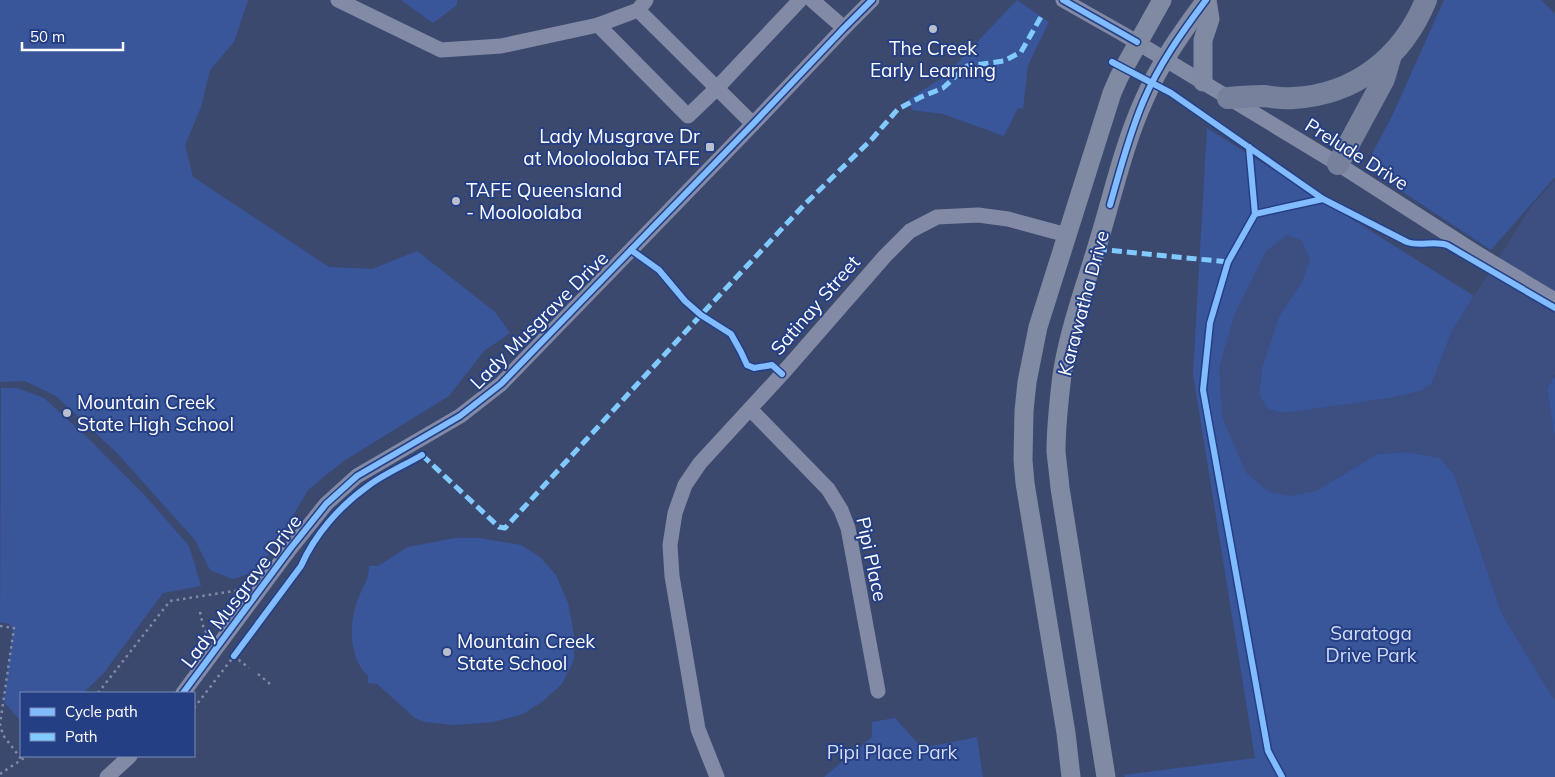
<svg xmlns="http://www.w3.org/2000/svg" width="1555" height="777" font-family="Mulish,sans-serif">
<rect width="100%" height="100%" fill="#3b496f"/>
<g fill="#39569b">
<polygon points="0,0 248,0 234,42 210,70 201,107 185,145 193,177 329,267 372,269 417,251 495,312 510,333 484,351 449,396 342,462 308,490 282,534 257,571 233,579 210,570 195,540 117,453 56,396 25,381 0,382"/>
<polygon points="401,0 457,0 457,5 433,23"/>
<polygon points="1017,0 1049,22 1028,65 1023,109 1018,108 1004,136 943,114 912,110 909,99 945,76"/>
<polygon points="1444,0 1541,0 1555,14 1555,177 1491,250 1365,167 1393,114"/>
<polygon points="1207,128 1474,296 1452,331 1432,383 1421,391 1390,398 1303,411 1282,413 1268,409 1259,395 1262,367 1279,316 1303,280 1219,367 1316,491 1377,454 1407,452 1440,458 1454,474 1502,614 1555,701 1555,777 1125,777 1124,775 1255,758 1193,374"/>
<polygon points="1555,376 1555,439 1547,388"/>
<polygon points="1,388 17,388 44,398 92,442 149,500 189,546 201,586 163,593 103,674 83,693 21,693 21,721 4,702 13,631 9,624 0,622"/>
<path d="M455 538H479L521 545 540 557 556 575 568 603 574 635V660L562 684 542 702 523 714 493 722 453 725 425 722 415 718 377 684 368 683V676C348 657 349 623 358 599 363 586 369 580 369 566H378L408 547Z"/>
<polygon points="895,718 922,748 977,737 983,777 824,777 872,737 872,722"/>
</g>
<polygon fill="#3d4f81" points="1555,180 1555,374 1547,388 1555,439 1555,701 1502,614 1454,474 1440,458 1407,452 1377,454 1316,491 1290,496 1269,492 1246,473 1222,417 1219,367 1235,313 1266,251 1287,235 1301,240 1310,258 1303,280 1279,316 1262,367 1259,395 1268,409 1282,413 1390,398 1421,391 1432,383 1452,331 1532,205"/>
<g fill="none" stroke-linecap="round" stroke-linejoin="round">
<g stroke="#828aa5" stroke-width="2.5" stroke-dasharray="2.5 4" stroke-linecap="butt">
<polyline points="200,612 204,630 209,634"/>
<polyline points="0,626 14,628 0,724 3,735 22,760"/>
<polyline points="258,674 270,684"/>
<polyline points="98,693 170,601 240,590"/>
<polyline points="194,708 234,656 249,668"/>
<polyline points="0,774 27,756"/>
</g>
<g stroke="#828aa5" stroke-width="15">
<polyline points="338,0 441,50 501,46 598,25"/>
<polyline points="646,0 638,10 598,25 688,116 717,88 800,0"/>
<polyline points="812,0 844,28"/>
<polyline points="1063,0 1123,34 1338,164 1480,255 1555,300"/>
<polyline points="638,10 753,124"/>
<polyline points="750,409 828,489 841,510 848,528 878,691"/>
<polyline points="183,693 290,549 326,504 357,476 460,416 501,384 753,124 844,28 872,0"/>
<polyline points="107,777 130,756"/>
<polyline points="717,777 698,729 672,576 670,545 675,513 685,485 700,463 782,374 885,256 910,231 937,217 978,215 1008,219 1067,235"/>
</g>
<g stroke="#808aa2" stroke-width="19">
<polyline points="1203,82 1203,40 1210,19 1207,0"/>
<polyline points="1071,777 1066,733 1025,483 1023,460 1024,411 1027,382 1038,327 1112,93 1119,77 1162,0"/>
<path d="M1106 777 1060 488C1059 476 1057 463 1056 451 1056 426 1059 400 1062 375 1069 329 1086 284 1099 240 1113 194 1124 144 1144 100 1160 63 1182 32 1206 0"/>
</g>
<g stroke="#77819c" stroke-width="22">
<path d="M1228 98C1240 97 1251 96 1263 96 1273 97 1283 99 1293 98 1355 95 1403 57 1426 0"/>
<polyline points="1338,164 1384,79 1391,55"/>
</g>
<g stroke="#80caff" stroke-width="5" stroke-dasharray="10 5" stroke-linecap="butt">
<polyline points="1097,249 1228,262"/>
<polyline points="422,455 499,527 505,528 701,315 806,203 872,139 898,109 921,97 943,88 967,66 1004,61 1021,52 1042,15"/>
</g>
<defs>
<g id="cycleway">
<polyline points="1063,0 1137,42"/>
<path d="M1112 62 1171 93 1323 199 1407 242C1421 247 1433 240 1447 245L1555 308"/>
<polyline points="1249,147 1255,214"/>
<path d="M1110 205C1120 170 1129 135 1143 102 1159 64 1182 32 1206 0"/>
<polyline points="631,250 659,270 685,301 701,315 731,334 741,352 747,365 754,368 772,365 782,374"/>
<path d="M234 656 301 566C315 534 340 506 368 486 384 474 405 465 422 455"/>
<polyline points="183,693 290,549 326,504 357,476 460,416 501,384 753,124 844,28 872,0"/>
<polyline points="1282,777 1268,751 1203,390 1210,323 1228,262 1255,214 1323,199"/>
</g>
</defs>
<use href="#cycleway" stroke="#253f85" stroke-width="9"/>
<use href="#cycleway" stroke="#80bcff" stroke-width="6"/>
</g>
<g fill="#babfcd" stroke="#253f85" stroke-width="2">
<circle cx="933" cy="29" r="5"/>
<rect x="705" y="142" width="10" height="10" rx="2.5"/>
<circle cx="456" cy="201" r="5"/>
<circle cx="67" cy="413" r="5"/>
<circle cx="447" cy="652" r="5"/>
</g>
<g text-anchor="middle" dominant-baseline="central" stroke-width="4" stroke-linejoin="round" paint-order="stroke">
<g font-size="19" fill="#fff" stroke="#253f85" text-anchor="start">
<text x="933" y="48" text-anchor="middle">The Creek<tspan x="933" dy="22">Early Learning</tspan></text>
<text x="700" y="136" text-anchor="end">Lady Musgrave Dr<tspan x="700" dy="22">at Mooloolaba TAFE</tspan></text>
<text x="466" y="190">TAFE Queensland<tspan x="466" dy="22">- Mooloolaba</tspan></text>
<text x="77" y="402">Mountain Creek<tspan x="77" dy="22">State High School</tspan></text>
<text x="457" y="641">Mountain Creek<tspan x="457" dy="22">State School</tspan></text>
</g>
<g font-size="19" fill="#fff" stroke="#253f85">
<text transform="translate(1357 154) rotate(32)">Prelude Drive</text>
<text transform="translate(1083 303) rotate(-75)">Karawatha Drive</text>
<text transform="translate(815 305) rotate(-49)">Satinay Street</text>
<text transform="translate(539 320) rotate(-45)">Lady Musgrave Drive</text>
<text transform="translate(872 559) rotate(78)">Pipi Place</text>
<text transform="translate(241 591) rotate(-53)">Lady Musgrave Drive</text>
</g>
<g font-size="19" fill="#d3ddf6" stroke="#253f85">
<text x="1371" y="633">Saratoga<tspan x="1371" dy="22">Drive Park</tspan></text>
<text x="892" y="752">Pipi Place Park</text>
</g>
</g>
<rect x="20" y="692" width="175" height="65" fill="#253f85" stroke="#7c8cb6"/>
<rect x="30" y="708" width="25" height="8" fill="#80bcff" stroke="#7c8cb6"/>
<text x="65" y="717" font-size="15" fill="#ffffff">Cycle path</text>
<rect x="30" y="733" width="25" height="8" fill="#80caff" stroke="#7c8cb6"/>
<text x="65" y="742" font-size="15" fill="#ffffff">Path</text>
<path d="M22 42v8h101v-8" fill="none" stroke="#ffffff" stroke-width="2.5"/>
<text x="30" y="42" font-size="15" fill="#ffffff" stroke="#253f85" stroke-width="4" paint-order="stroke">50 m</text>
</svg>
